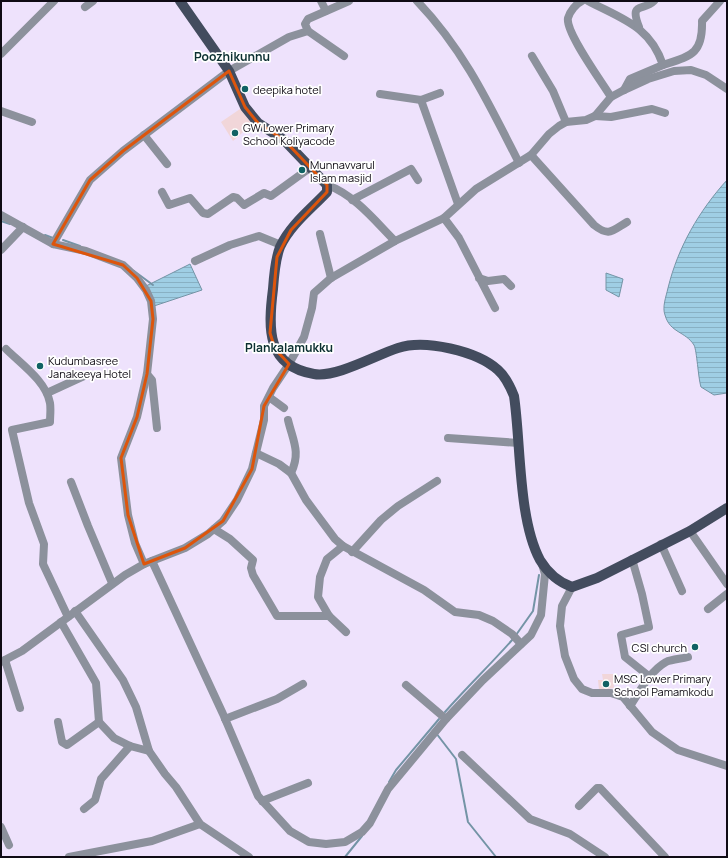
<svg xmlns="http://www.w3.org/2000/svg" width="728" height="858" font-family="Manrope,sans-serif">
<defs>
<pattern id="water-rules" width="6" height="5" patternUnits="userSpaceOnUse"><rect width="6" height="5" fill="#9fcee4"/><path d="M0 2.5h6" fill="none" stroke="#88b0c3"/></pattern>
</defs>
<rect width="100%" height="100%" fill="#eee2fc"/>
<g fill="#f1d6d9">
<polygon points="240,109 252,124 233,141 221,122"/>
<polygon points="602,674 613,674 614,688 599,690 598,680 603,680"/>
</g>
<g fill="url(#water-rules)" stroke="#7494a6">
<path d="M727 180V393L714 395 701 387C698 377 697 351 694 345 685 331 670 333 665 315 662 307 666 297 668 288 678 247 699 211 727 180Z"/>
<polygon points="190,264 202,290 154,306 146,286"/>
<polygon points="606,273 623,279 619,297 606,290"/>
</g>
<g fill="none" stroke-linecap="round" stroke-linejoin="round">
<g stroke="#7494a6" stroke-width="2">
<polyline points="1,221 10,224"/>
<polyline points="45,235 53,238"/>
<polyline points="63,240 80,246"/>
<polyline points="134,271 153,285"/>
<polyline points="516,635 533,611 539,575"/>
<path d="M445 712C467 687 491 664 513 639"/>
<polyline points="436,733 456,759 468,822 496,857"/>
<polyline points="389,782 396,770 439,719"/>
<polyline points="345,857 362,836"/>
</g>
<g stroke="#8c919c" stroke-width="8">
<polyline points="321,1 326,11"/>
<path d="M417 1C464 50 489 104 519 163"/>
<path d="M582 1C576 4 570 11 568 18 565 32 602 82 611 97"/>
<path d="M588 1C622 19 650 26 663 65L630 79 624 90"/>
<polyline points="85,7 93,1"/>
<path d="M639 27C629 1 643 12 654 1"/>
<polyline points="308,31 344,56"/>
<polyline points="1,54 54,1"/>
<polyline points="532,56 553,91 566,122"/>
<path d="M663 65C691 56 703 54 702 21L720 1"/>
<polyline points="440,93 421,100 458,204"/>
<polyline points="380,94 421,100"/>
<polyline points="1,111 32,122"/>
<polyline points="595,116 611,117 652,109 665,113"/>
<polyline points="144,135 167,164"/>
<path d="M531 155 594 225C609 237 612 231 627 222"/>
<path d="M327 185C355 195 375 221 395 241"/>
<polyline points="162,192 169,205 190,198 203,213 208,214 233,197 237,198 244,205 264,193 271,196 311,167"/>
<polyline points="352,200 411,169 418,180"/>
<polyline points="1,215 53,244 86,251 123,265 137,278 146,290 151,301 153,319 147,374 137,417 121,458 128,515 135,543 144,564"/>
<polyline points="444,218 459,238 495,308"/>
<polyline points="320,234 331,278"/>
<polyline points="53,244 90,180 123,151 229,71 289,37 308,31 305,24 308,19 349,1"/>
<polyline points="1,250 23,227"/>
<polyline points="195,261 230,245 259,236 281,245"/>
<polyline points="479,278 488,281 504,279 511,286"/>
<path d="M6 349C21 364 46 381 50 403 51 409 50 416 50 422L12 430 29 503 44 544 43 564 68 617"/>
<polyline points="147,374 152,380 157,428"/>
<polyline points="47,393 84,376"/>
<polyline points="269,397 284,408"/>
<path d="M288 420C293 441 301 452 291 473"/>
<polyline points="448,438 519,443"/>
<polyline points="256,453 279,464 291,473 306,500 335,539 343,546 424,590 455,612 479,615 493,621 512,634 521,644"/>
<polyline points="71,482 88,526 112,583"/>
<polyline points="214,529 230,539 253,560 251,568 253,575 277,616 329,616"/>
<polyline points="690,531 727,584"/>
<polyline points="661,544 682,591"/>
<polyline points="343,546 327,559 320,577 318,597 329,616 346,632"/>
<polyline points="352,552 381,520 398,506 437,481"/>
<polyline points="632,559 642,594 649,627 621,635 625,657 650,677"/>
<polyline points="152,561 223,714 258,796 290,831 309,842 326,844 345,842 362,832 370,823 388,789 446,719 483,680 531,635 541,615 545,574 542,564"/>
<polyline points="572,587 562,606 560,626 565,656 574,679 582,689 592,693 611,693 623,697 652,732 678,750 727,766"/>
<polyline points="708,609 727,594"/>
<polyline points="75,611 123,680 136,707 149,751 165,774 176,787 200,824 249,857"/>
<polyline points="61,622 96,683 99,722 114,738 130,746 149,751"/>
<polyline points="5,660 20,708"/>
<polyline points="1,662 22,651 125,575 144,564 185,548 208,534 223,521 237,500 252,469 264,420 264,406 273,388 289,364 304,337 312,308 314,293 331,278 395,241 444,218 476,189 531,155 549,134 559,126 566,122 586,120 595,116 611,97 624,90 648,79 674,71 691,70 706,75 727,89"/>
<polyline points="406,685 446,719"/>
<path d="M630 706C640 691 650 671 666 662 672 659 681 659 688 657"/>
<polyline points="225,719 277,699 303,684"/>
<polyline points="58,722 62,742 67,745 99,722"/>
<polyline points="462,755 530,819 570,834 605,857"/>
<polyline points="262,801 308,783"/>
<polyline points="579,806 597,788 600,788 665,857"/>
<polyline points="84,809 95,800 101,779 130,746"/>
<polyline points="1,827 9,845"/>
<polyline points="69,857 152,841 200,824"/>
</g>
<path stroke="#434c5e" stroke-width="10" d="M180 1 229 71 245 107 258 123 284 140 327 185V192C311 209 290 225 280 247 275 260 274 275 273 289 268 328 266 366 314 374 336 378 376 355 398 348 425 339 477 351 498 370 506 377 510 386 514 396 521 443 518 519 540 560 548 573 558 582 572 587L597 578 690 531 727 508"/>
</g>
<path fill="none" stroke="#dd550c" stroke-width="3" stroke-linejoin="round" d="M229 71 245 107 258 123 284 140 327 185V192L291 230 277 257 270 333 275 349 289 364 264 406 252 469 223 521 185 548 144 564 128 515 121 458 137 417 147 374 153 319 151 301 137 278 123 265 53 244 90 180 123 151Z"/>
<g fill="#106264" stroke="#fff" stroke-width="1.5">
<circle cx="245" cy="89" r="4"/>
<circle cx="235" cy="133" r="4"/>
<circle cx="302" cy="170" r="4"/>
<circle cx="40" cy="366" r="4"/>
<circle cx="695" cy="647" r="4"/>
<circle cx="606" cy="684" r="4"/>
</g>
<g text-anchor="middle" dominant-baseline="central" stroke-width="3.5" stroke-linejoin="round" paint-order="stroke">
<g font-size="11" fill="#0f0b14" stroke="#fff" text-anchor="start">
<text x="253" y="89">deepika hotel</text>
<text x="243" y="127">GW Lower Primary<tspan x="243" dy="13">School Koliyacode</tspan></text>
<text x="310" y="164">Munnavvarul<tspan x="310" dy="13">Islam masjid</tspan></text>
<text x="48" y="360">Kudumbasree<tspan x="48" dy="13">Janakeeya Hotel</tspan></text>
<text x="687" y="647" text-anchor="end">CSI church</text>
<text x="614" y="678">MSC Lower Primary<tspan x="614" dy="13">School Pamamkodu</tspan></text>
</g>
<g font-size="12" font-weight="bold" fill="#0c3031" stroke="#fff">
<text x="232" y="56">Poozhikunnu</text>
<text x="289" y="347">Plankalamukku</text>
</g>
</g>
<rect width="728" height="858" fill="none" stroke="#0f0b14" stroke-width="4"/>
</svg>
